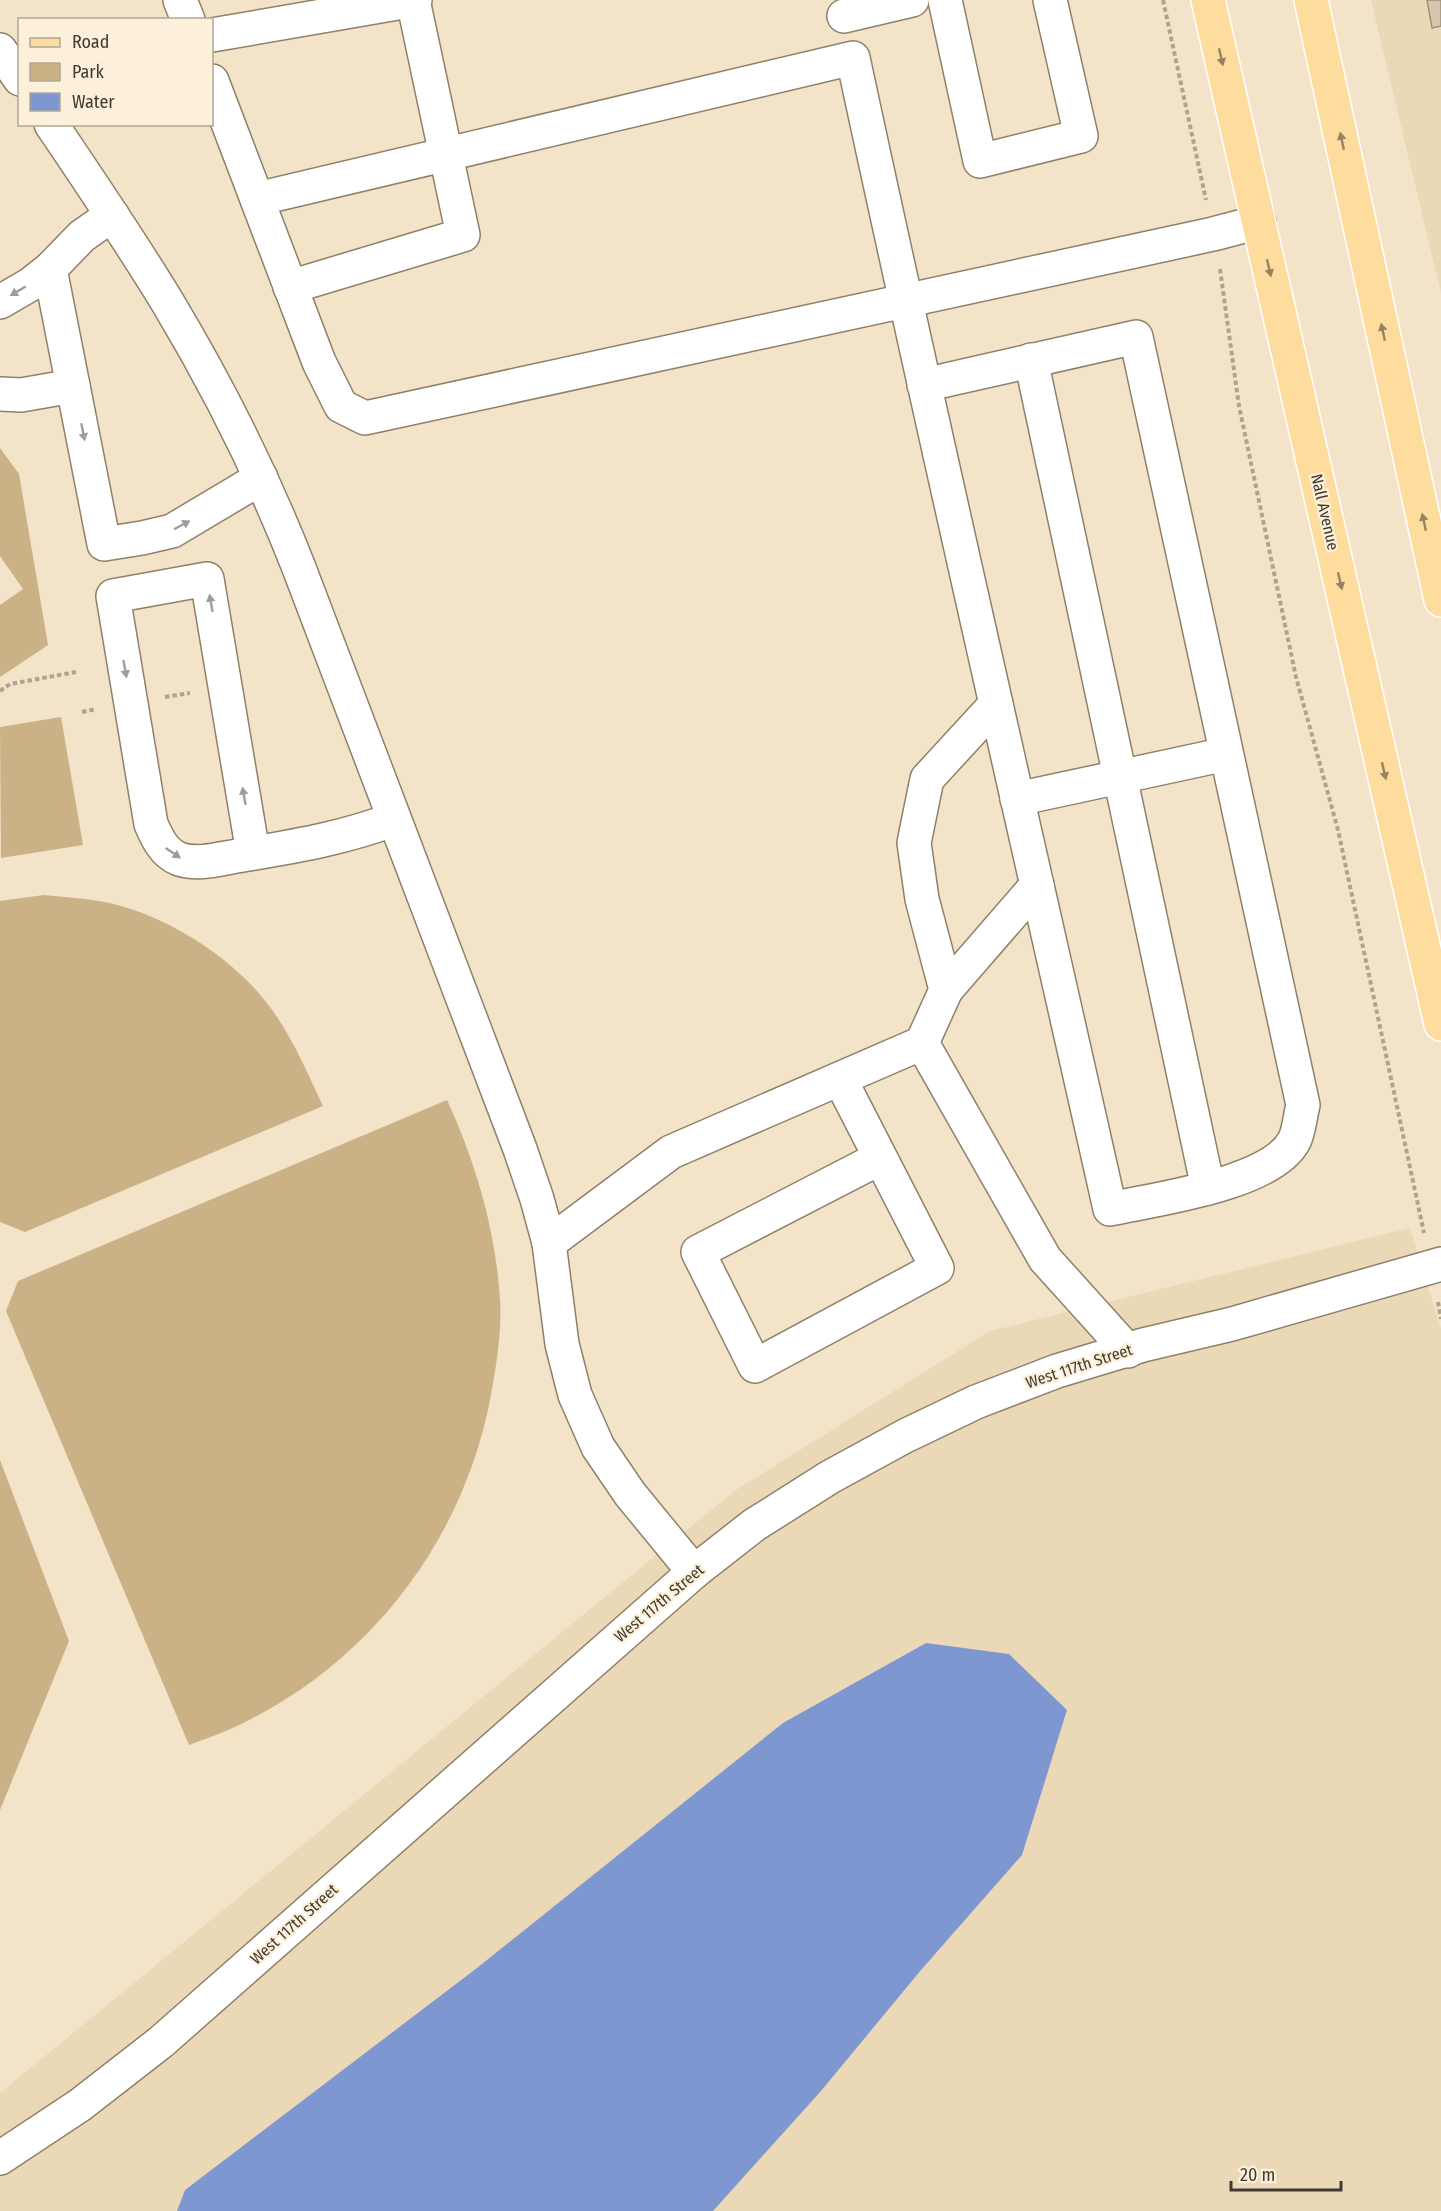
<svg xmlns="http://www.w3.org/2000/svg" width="1441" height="2211" font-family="'Fira Sans Condensed',sans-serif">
<rect width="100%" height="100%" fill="#f2e3c9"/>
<g fill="#ebd8b7">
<polygon points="1371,0 1441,0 1441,293"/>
<polygon points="1410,1228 1441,1329 1441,2211 0,2211 0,2093 733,1492 990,1331"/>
</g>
<g fill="#cbb286">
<polygon points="0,448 19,474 48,645 0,677 0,605 23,589 0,556"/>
<polygon points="61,717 83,845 1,858 0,727"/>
<path d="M44 895C62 897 81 898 99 901 158 911 224 951 262 997 289 1029 305 1068 323 1106L25 1232 0 1222V901Z"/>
<path d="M447 1100C476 1163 496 1231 500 1300 502 1333 496 1368 490 1400 462 1543 368 1665 235 1727 220 1734 204 1739 189 1745L6 1311 18 1281Z"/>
<polygon points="0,1460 69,1641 0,1810"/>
</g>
<polygon fill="#7e97d1" points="926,1643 1009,1654 1067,1710 1022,1855 921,1970 821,2091 713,2211 177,2211 185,2190 477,1968 783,1723"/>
<polygon fill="#d5c6ad" stroke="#9e9078" stroke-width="1.5" points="1427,0 1441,0 1441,26 1432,28"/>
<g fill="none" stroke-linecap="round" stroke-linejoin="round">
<defs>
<g id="minor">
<polyline points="180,0 188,20"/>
<polyline points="945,0 980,161 1081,136 1050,0"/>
<polyline points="844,16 912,0"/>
<polyline points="212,35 415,0"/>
<polyline points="0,50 20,79"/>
<polyline points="212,81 319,362 341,406 365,418 1213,234 1259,222"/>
<path d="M51 124C91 183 131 242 168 303 219 388 263 476 299 568L520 1149 537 1199 549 1243 562 1344 575 1395 598 1447 630 1494 694 1572"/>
<path d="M257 199 853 58C935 442 1024 825 1110 1209 1156 1199 1271 1184 1294 1141 1299 1132 1300 1116 1303 1105L1136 337 924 385"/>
<polyline points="50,269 73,386"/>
<polyline points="290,287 463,235 413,0"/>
<polyline points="0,302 31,284 50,269 82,236 112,215"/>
<polyline points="1031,360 1208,1188"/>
<polyline points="0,394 21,395 73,386 104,544 142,538 172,531 261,478"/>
<polyline points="1017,799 1226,754"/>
<path d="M253 853 207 579 113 596 151 824C157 838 164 853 179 859 199 866 222 858 243 855 295 846 345 838 394 819"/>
<polyline points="946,990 1037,885"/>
<polyline points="922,1043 1045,1259 1128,1351"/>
<polyline points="840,1079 937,1268 755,1366 698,1252 880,1158"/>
<polyline points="549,1243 671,1152 922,1043 946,990 922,899 914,843 927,779 996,704"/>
<polyline points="0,2158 80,2105 161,2042 694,1572 754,1525 830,1477 905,1436 976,1402 1057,1371 1143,1345 1232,1324 1441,1264"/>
</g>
<g id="major">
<polyline points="1208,0 1441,1024"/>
<polyline points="1311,0 1441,600"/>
</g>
</defs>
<use href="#minor" stroke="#8f8169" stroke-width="36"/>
<use href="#major" stroke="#fff" stroke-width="36"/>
<g stroke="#afa38f" stroke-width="4" stroke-dasharray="4.5 3" stroke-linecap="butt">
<polyline points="1163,0 1206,200"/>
<polyline points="1220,269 1239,406 1296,677 1338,830 1424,1233"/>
<polyline points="0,691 10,684 76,672"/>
<polyline points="165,697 190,693"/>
<polyline points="82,712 96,709"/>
<polyline points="1438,1302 1441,1319"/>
</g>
<use href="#minor" stroke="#fff" stroke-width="33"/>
<use href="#major" stroke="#fddc9e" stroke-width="33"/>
</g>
<defs><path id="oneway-solid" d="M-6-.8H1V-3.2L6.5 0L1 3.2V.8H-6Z" transform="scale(1.5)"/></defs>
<g fill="#958362">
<use href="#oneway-solid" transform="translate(1221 57) rotate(77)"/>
<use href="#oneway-solid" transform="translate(1342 141) rotate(-102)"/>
<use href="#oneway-solid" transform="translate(1269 268) rotate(77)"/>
<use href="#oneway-solid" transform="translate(1383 332) rotate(-102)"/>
<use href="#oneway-solid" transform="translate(1424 522) rotate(-102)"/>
<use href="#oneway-solid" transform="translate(1340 581) rotate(77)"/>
<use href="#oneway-solid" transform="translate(1384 771) rotate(77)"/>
</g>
<g fill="#a09c98">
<use href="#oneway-solid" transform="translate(18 291) rotate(150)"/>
<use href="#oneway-solid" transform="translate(83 432) rotate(79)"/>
<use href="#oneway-solid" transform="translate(182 525) rotate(-28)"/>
<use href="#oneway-solid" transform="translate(211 603) rotate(-100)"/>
<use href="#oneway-solid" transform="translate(125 669) rotate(80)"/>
<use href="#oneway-solid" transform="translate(244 796) rotate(-100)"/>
<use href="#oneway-solid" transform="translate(173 853) rotate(34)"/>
</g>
<g text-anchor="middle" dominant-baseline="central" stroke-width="4.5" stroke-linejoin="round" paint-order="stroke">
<g font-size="16" fill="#403a30" stroke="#fdf0db">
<text transform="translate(1325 512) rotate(77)">Nall Avenue</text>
<text transform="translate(1079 1366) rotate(-18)">West 117th Street</text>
<text transform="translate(659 1603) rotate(-40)">West 117th Street</text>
<text transform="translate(294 1924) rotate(-42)">West 117th Street</text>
</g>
</g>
<rect x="18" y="18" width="195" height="108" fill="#fdf0db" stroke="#b1a797" stroke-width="1.5"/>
<rect x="30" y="38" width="30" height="9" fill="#fddc9e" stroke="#b1a797" stroke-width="1.5"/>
<text x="72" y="48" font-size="18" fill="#403a30">Road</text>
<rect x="30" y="63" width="30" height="18" fill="#cbb286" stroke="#b1a797" stroke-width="1.5"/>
<text x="72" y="78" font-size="18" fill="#403a30">Park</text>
<rect x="30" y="93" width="30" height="18" fill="#7e97d1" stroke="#b1a797" stroke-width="1.5"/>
<text x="72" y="108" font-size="18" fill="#403a30">Water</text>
<path d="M1231 2181v9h110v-9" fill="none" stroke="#403a30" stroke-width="3"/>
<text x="1240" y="2181" font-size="18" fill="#403a30" stroke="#fdf0db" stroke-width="4.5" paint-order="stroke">20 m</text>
</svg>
